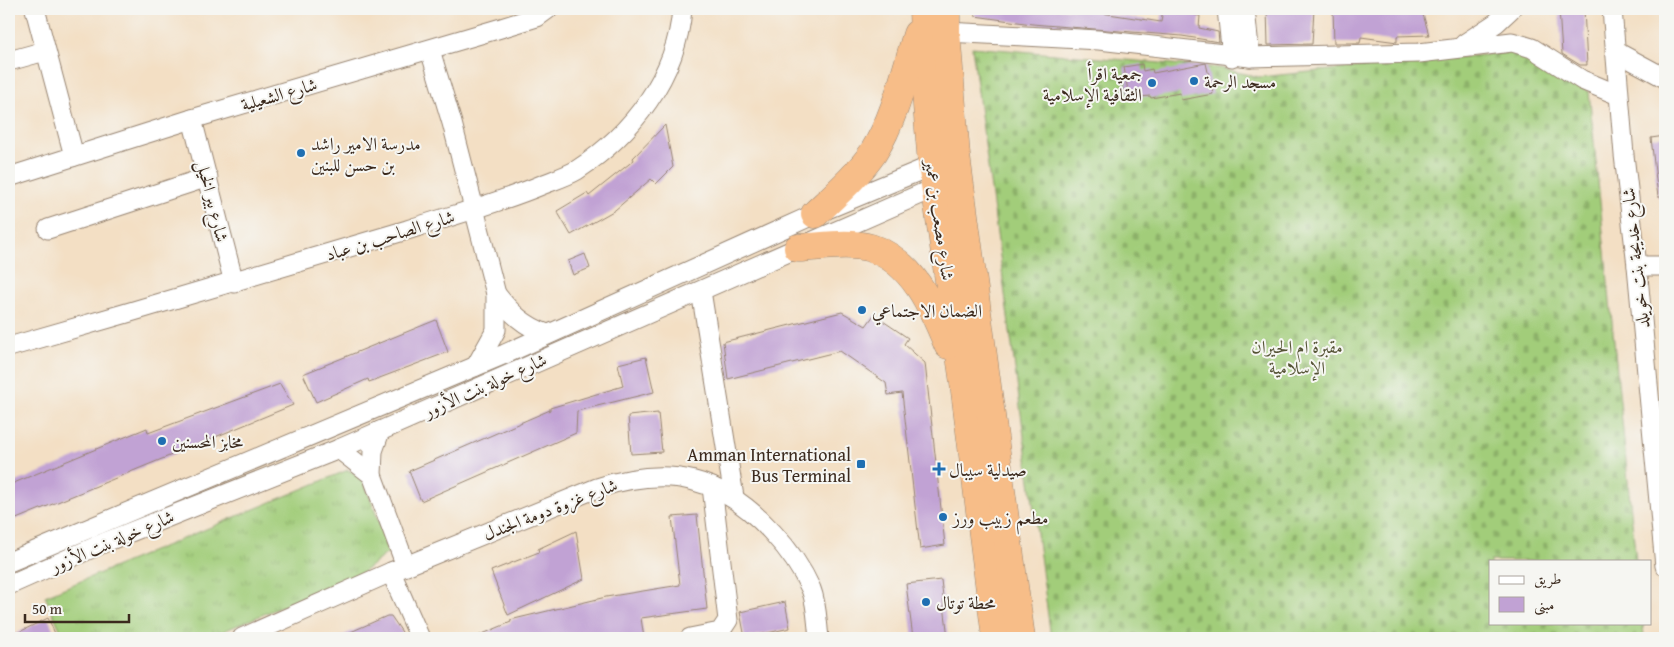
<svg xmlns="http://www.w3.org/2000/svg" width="1674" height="647" font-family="'Gentium Book Plus',Amiri,serif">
<defs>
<pattern id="grass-tufts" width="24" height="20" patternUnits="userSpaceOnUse" patternTransform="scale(1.25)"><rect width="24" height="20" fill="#a2cd7a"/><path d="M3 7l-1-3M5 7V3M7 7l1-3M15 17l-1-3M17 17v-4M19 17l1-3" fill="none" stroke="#8cb069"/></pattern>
<pattern id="cemetery-stones" width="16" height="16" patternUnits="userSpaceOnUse" patternTransform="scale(1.25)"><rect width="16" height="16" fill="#a2cd7a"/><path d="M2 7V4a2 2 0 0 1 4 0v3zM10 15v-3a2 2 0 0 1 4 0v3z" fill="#8cb069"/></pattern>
</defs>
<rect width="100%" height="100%" fill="#f6f6f2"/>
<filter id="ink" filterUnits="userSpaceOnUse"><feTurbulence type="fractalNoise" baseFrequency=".02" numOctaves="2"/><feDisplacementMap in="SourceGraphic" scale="10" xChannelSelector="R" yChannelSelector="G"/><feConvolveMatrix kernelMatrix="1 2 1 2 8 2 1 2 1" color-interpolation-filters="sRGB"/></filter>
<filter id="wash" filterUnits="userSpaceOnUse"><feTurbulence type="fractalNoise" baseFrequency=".0096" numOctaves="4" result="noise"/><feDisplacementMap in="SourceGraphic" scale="20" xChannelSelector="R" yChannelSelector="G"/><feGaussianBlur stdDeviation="1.12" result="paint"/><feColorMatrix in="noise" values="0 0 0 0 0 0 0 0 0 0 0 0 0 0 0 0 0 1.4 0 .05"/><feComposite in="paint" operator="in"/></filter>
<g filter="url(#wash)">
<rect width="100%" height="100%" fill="#f3dfc4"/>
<polygon fill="url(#grass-tufts)" stroke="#6e7c4c" points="348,470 362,477 390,551 362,573 207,638 64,638 45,596"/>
<polygon fill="url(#cemetery-stones)" stroke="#6e7c4c" points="972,47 1219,68 1259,77 1513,52 1589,92 1636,561 1490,561 1490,623 1643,623 1644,638 1051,638"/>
<g id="blocks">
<g fill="#c1a2d4">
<polygon points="975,9 1103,9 1102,13 1161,22 1163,9 1195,9 1195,15 1200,16 1199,28 1218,32 1219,42 1182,36 1032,24 975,16"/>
<polygon points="1267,9 1314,9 1312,44 1268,45"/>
<polygon points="1333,9 1401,9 1422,11 1429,35 1397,36 1397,42 1361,37 1360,43 1334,43"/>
<polygon points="1559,9 1584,9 1587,65 1580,65 1562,54"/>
<polygon points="1206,63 1213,94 1181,100 1180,93 1151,98 1150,96 1129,98 1124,67 1142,64 1143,71 1152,69 1153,73"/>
<polygon points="665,125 673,167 656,184 651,179 615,210 571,235 557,211 587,193 589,196 634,160 633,158"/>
<polygon points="1665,136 1665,197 1658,197 1651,138"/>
<polygon points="585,254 590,268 573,275 568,261"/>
<polygon points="842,312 866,326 874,315 908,338 904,344 925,363 945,545 920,549 902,393 888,395 886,383 840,351 728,379 723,342"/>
<polygon points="436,320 448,352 369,382 368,379 316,402 303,374"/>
<polygon points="646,357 654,392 577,411 576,433 421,501 409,471 550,410 550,408 623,386 618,364"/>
<polygon points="280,384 293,405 9,522 9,485 147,428 148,433"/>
<polygon points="658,413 662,452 631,454 628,416"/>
<polygon points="697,515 707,609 641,618 644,638 624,638 624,636 603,638 473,638 511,622 510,620 606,597 680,585 672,517"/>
<polygon points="576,531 584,579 508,615 491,571 539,552 538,549"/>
<polygon points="941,580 948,638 913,638 906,584"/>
<polygon points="785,602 790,628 745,638 740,612"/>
<polygon points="387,616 391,616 406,638 337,638"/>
<polygon points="48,618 57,638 9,638 9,637"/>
</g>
</g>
</g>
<g filter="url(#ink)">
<use href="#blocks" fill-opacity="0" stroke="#978471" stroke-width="1"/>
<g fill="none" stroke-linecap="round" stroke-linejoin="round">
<defs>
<g id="minor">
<polyline points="35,9 74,156"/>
<polyline points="1227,9 1232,57"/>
<polyline points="1245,9 1250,57"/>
<polyline points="1612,9 1624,155 1637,266 1665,566"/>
<polyline points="946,32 1099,40 1250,57 1419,53 1512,42 1532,48 1582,80 1618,95"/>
<polyline points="1464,44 1496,23 1511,9"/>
<polyline points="430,50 452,123 496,294 496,330 476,366"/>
<polyline points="1615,51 1665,78"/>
<polyline points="9,61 45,51"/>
<polyline points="192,119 234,283"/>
<polyline points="9,177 192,119 501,28 537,17 548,9"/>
<polyline points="48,229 208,177"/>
<polyline points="1637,266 1665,266"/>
<polyline points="701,291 734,497"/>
<path d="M496 294C511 313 524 326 547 334"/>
<path d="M9 347C142 309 275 270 407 230 453 215 499 203 544 184 554 180 567 176 577 170 632 134 677 76 682 9"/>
<polyline points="380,431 373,451 372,475 406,566"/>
<polyline points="339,449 372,475"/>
<polyline points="9,562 505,354 815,214 943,161"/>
<polyline points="391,572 420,638"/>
<polyline points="9,585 108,541 339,449 946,183"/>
<path d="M242 638 391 572 597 488C669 465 721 476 773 533 788 549 802 569 811 589 817 604 817 623 819 638"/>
<polyline points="690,638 720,632 728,620 712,487"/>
</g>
<g id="highway">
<polyline points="923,9 926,93 932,164 964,383 996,638"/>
<polyline points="946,9 946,32 956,156 1021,638"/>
<path d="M815 214C835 195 857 176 873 153 895 118 905 73 917 34"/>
<path d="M798 248C821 247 848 241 871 248 913 261 933 308 948 345"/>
</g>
</defs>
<use href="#minor" stroke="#978471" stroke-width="21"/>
<use href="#highway" stroke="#978471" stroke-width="29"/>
<use href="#minor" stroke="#fff" stroke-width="19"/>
<use href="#highway" stroke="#f7bd88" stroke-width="28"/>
</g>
</g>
<g fill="#1f6fb2" stroke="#f6f6f2" stroke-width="2">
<circle cx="1194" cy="81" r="5"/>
<circle cx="1152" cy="83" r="5"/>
<circle cx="301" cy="153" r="5"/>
<circle cx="862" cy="310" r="5"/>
<circle cx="162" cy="441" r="5"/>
<rect x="856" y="459" width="10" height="10" rx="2.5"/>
<path d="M936.5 461.5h5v5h5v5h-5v5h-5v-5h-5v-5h5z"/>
<circle cx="943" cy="517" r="5"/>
<circle cx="926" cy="602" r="5"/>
</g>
<g text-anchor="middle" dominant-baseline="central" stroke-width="4" stroke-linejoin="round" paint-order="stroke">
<g font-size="18" fill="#3b2a1e" stroke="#f6f6f2" text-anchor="start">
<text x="1142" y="73" text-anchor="end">جمعية اقرأ<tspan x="1142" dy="21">الثقافية الإسلامية</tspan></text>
<text x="1204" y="81">مسجد الرحمة</text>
<text x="311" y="143">مدرسة الامير راشد<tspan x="311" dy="21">بن حسن للبنين</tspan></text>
<text x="872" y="310">الضمان الاجتماعي</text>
<text x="172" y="441">مخابز المحسنين</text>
<text x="851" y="454" text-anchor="end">Amman International<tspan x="851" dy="21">Bus Terminal</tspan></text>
<text x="949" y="469">صيدلية سيبال</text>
<text x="953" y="517">مطعم زبيب ورز</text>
<text x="936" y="602">محطة توتال</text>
</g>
<g font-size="18" fill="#3b2a1e" stroke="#f6f6f2">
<text transform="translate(279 94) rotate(-16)">شارع الشعيلية</text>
<text transform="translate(213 201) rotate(76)">شارع بير الخيل</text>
<text transform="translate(940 220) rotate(82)">شارع مصعب بن عمير</text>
<text transform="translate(390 235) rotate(-17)">شارع الصاحب بن عباد</text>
<text transform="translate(1635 258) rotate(-96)">شارع خديجة بنت خويلد</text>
<text transform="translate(485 385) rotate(-24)">شارع خولة بنت الأزور</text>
<text transform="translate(550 509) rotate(-21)">شارع غزوة دومة الجندل</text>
<text transform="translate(112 541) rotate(-23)">شارع خولة بنت الأزور</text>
</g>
<g font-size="18" fill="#555335" stroke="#f6f6f2">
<text x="1297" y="346">مقبرة ام الحيران<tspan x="1297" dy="21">الإسلامية</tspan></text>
</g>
</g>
<rect width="1674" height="647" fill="none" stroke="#f6f6f2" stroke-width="30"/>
<rect x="1489" y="560" width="162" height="65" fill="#f6f6f2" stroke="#aba49d"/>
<rect x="1499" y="576" width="25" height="8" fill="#ffffff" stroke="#aba49d"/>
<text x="1534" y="584" font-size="15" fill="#3b2a1e">طريق</text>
<rect x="1499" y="597" width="25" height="15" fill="#c1a2d4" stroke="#aba49d"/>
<text x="1534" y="610" font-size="15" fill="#3b2a1e">مبنى</text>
<path d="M25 614v8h104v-8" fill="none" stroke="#3b2a1e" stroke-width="2.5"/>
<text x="32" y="614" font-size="15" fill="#3b2a1e" stroke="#f6f6f2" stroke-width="4" paint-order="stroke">50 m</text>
</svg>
